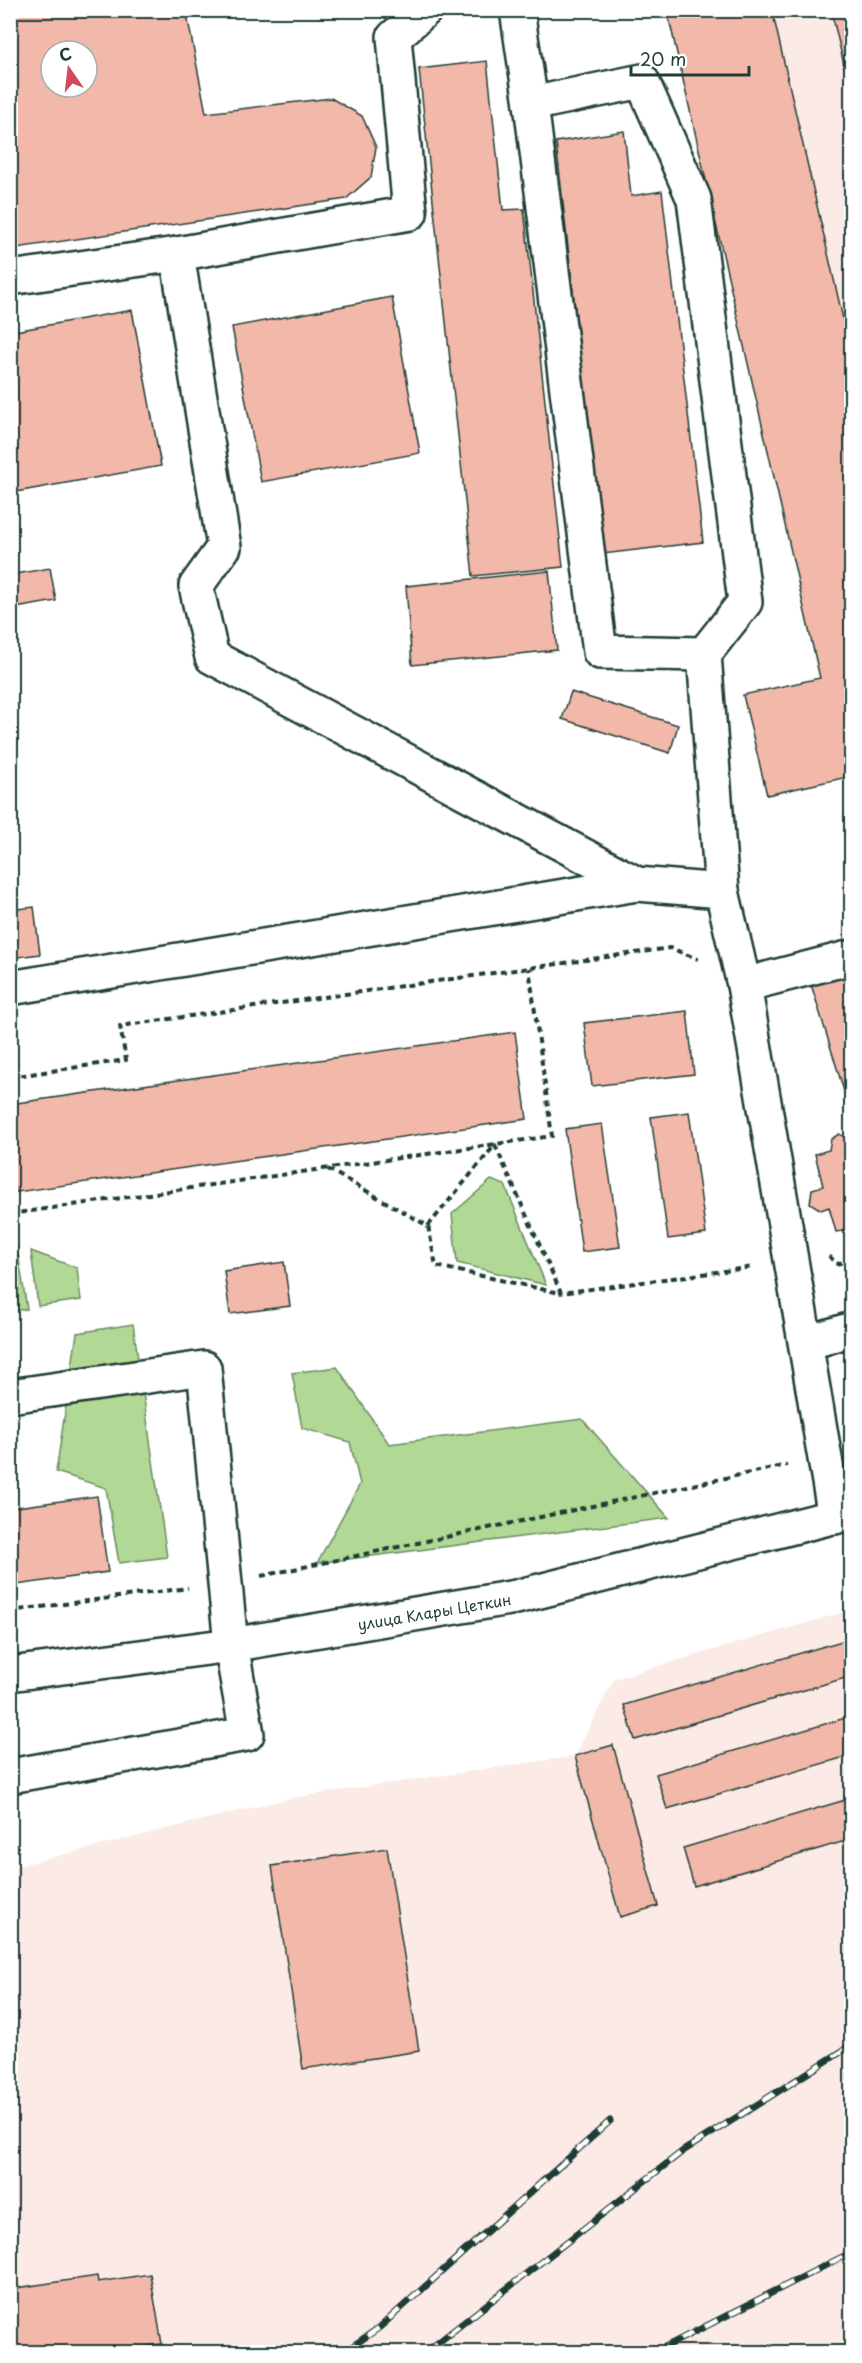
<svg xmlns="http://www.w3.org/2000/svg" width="862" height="2363" font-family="'Playpen Sans',sans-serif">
<rect width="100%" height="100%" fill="#fff"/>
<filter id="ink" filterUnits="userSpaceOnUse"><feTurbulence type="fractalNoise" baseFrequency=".0167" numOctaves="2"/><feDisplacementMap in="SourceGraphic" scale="12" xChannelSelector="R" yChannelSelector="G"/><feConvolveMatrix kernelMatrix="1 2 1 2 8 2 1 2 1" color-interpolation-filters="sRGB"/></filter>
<g filter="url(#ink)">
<g fill="#fbeae6">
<polygon points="772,11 851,11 851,358"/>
<polygon points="851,1610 851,2352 11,2352 10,1868 291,1798 575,1756 614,1679"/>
</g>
<g fill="#b1d894" stroke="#688a64" stroke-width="1.5">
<polygon points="491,1180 505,1185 546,1285 457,1263 452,1214"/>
<polygon points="17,1247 27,1309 11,1311 11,1248"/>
<polygon points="31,1251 77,1268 81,1300 38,1306"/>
<polygon points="133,1324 167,1557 119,1563 106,1488 56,1472 77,1333"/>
<polygon points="337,1367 389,1444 582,1419 669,1518 317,1563 360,1484 350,1442 302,1428 292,1373"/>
</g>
<g fill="#f2b8aa" stroke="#1f3d34" stroke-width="1.5" fill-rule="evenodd">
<path d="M10 10H186L206 113 331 98 362 116 376 147 371 177 346 199 10 249ZM51 51H87V87H51Z"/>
<polygon points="667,10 772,10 852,358 852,776 767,795 743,695 820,678"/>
<polygon points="831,10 852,10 852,98"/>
<polygon points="487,61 503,210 524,209 563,567 473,576 419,69"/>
<polygon points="624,131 631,196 662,191 703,542 603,554 556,142"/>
<polygon points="392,297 420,453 261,482 232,327"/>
<polygon points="132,310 161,466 10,493 10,332"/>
<polygon points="50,568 56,601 10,609 10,575"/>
<polygon points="549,571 557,650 412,665 406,586"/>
<polygon points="571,692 678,725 670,753 562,719"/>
<polygon points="34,907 40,954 10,958 10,910"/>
<polygon points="852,971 852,1117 811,984"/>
<polygon points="687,1011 694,1074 592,1086 584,1023"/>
<polygon points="515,1032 527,1119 10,1193 10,1104"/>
<polygon points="689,1112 706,1234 668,1239 651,1117"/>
<polygon points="602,1124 620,1247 582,1252 565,1129"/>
<polygon points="839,1134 852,1141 852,1238 850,1230 836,1232 829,1207 821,1210 810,1203 812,1189 823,1186 815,1154 829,1150 831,1139"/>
<polygon points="284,1262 290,1306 230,1314 224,1271"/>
<polygon points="97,1496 108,1572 10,1586 10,1508"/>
<polygon points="852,1638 852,1676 635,1740 624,1705"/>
<polygon points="852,1716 852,1755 667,1809 656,1774"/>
<polygon points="613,1745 658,1906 620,1917 575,1756"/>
<polygon points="852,1798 852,1839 694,1886 683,1848"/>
<polygon points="387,1848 419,2051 303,2069 272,1866"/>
<polygon points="150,2274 162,2344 108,2352 10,2352 10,2289 97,2276 98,2282"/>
</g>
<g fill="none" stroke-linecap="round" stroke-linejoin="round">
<defs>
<g id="minor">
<polyline points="517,10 531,104"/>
<polyline points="177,254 224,547 196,586 212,657 637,884 722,891 744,985"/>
<polyline points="10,278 177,254 410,213 394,37 425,10"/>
<polyline points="704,654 600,652 531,104 642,81 694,199 745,602 704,654 722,891"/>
<polyline points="10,988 637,884"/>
<polyline points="807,1343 852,1329"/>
<polyline points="10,1396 204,1368 231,1645 247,1734 10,1776"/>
<polyline points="835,1517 744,985 852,957"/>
<path id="s1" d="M10 1674 231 1645 516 1597 852 1512"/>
</g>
</defs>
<use href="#minor" stroke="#1f3d34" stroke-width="38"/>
<g stroke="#1f3d34" stroke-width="4" stroke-dasharray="6 4.5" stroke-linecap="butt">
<polyline points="10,1077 126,1060 120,1026 670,948 698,959"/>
<polyline points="328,1169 428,1226 436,1266 560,1293"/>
<polyline points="10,1214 552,1136 529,968"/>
<polyline points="428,1226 495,1145 561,1293 754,1267"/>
<polyline points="829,1256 837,1264 852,1259"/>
<polyline points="261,1576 787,1465"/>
<polyline points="10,1611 188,1588"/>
</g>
<use href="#minor" stroke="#fff" stroke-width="33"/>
<defs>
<g id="rail">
<polyline points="344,2352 380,2327 610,2121"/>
<polyline points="426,2352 683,2151 852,2045"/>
<polyline points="655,2352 852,2252"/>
</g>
</defs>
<use href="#rail" stroke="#1f3d34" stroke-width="7"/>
<use href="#rail" stroke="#fff" stroke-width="4.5" stroke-dasharray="14" stroke-linecap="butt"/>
</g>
</g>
<g text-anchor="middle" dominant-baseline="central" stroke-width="6" stroke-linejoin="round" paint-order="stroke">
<g font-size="15" fill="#1f3d34" stroke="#fff">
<text stroke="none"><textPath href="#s1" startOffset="429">улица Клары Цеткин</textPath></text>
</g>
</g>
<rect width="862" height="2363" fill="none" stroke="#fff" stroke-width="36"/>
<rect x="18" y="18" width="826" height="2327" fill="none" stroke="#1f3d34" stroke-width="2" filter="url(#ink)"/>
<g transform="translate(69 69) rotate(346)"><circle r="28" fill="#ffffff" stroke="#a5b1ae" stroke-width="1.5"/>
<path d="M0-4.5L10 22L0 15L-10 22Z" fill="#d1495b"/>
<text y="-9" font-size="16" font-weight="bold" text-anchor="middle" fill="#1f3d34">С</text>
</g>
<path d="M631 66v9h118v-9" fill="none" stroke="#1f3d34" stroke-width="3"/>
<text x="640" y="66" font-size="18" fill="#1f3d34" stroke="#ffffff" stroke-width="4.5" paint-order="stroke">20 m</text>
</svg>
